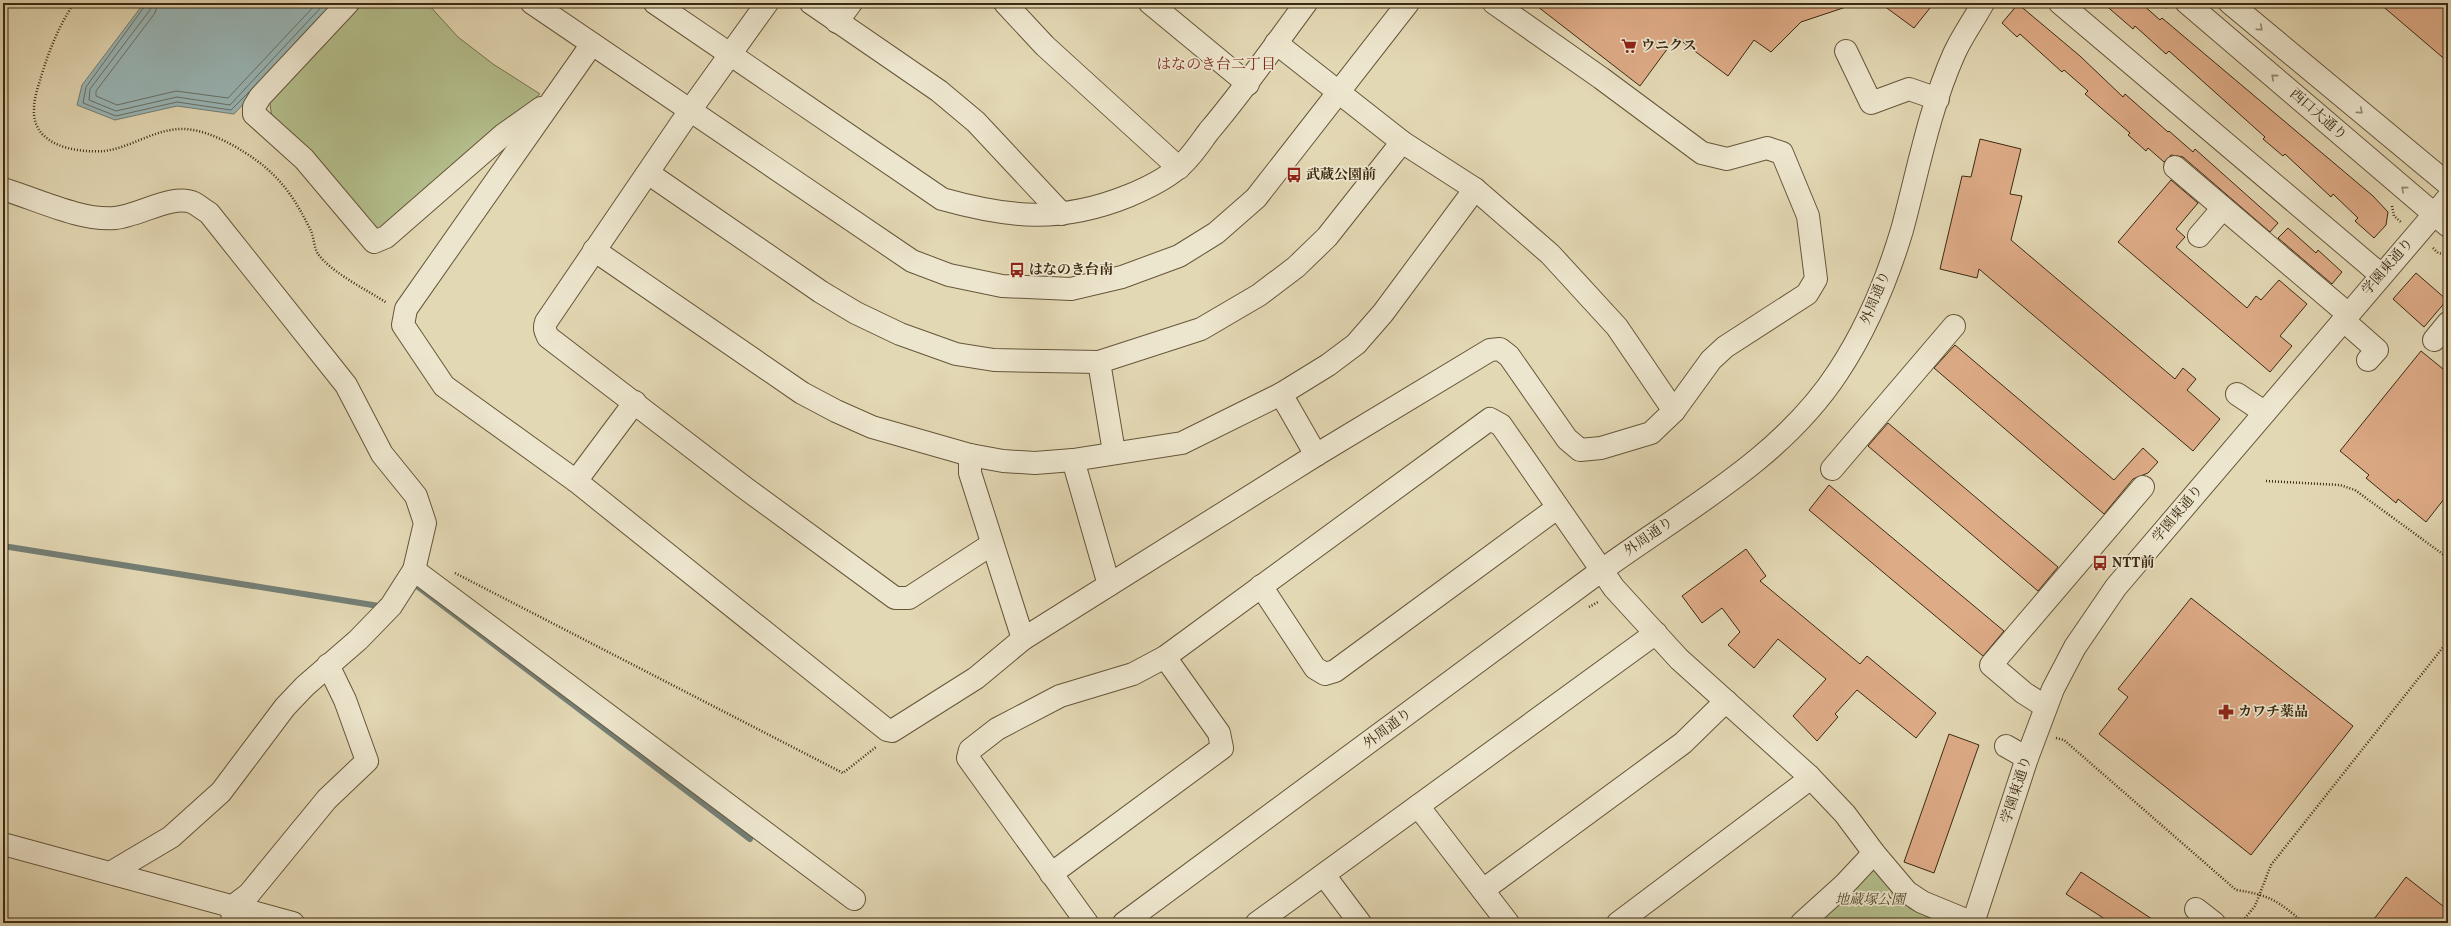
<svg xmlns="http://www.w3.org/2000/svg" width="2451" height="926" font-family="Vollkorn,'Noto Serif JP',serif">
<rect width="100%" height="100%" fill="#e3d8b4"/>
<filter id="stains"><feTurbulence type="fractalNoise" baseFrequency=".005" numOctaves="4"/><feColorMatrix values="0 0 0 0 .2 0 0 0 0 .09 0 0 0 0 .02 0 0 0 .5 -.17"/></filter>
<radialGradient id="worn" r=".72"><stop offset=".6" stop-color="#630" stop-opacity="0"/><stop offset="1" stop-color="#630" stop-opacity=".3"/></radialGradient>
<g fill="#b4bf8d" stroke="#787450">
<polygon points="358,3 427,3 458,37 493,64 540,94 509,120 383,239 300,140 272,118 269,97"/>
<polygon points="1871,867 1909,908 1940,923 1810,923"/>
</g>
<polygon fill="#99b7b8" stroke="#747f76" points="144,3 338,3 234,114 177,106 115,120 77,105 82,85"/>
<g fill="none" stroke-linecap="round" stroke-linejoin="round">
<g stroke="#6a7065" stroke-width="1">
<polyline points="147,3 86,87 83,103 116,116 177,102 231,110 249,92"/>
<polyline points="152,3 150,10 90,89 89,100 116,111 177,97 230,105 325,3"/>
<polyline points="158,3 155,13 96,91 96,96 117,105 176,91 228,98 317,3"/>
</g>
<g stroke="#747f76" stroke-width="6">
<polyline points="3,546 379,606 382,602"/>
<polyline points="409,584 417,586 750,839"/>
</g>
</g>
<g fill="#deab87" stroke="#3c2a12">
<polygon points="1533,3 1849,3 1849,6 1801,22 1771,52 1754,40 1728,76 1676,37 1640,86"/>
<polygon points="1880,3 1934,3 1914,28"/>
<polygon points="2103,3 2141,3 2160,20 2162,18 2373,196 2388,212 2386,225 2374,238 2355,221 2358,218 2333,194 2331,197 2285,154 2283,156 2263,139 2265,137 2169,51 2166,54 2135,26 2133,29"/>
<polygon points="2379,3 2448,3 2448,62"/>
<polygon points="2018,4 2080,56 2123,97 2125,94 2168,132 2169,131 2193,152 2195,149 2278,223 2270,232 2183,157 2171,155 2164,162 2148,148 2146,151 2128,135 2130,133 2085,94 2088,91 2064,70 2062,72 2020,34 2017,37 2002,23"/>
<polygon points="1980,139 2021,149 2010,194 2022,196 2011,240 2175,379 2183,368 2196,379 2187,390 2220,419 2193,451 1979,269 1977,278 1940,269 1962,176 1971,177"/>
<polygon points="2171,180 2198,203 2176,229 2185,237 2176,247 2247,308 2256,296 2261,300 2279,280 2307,304 2280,336 2292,346 2270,372 2118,242"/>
<polygon points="2288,228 2316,253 2318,250 2342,272 2332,284 2278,238"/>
<polygon points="2416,273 2447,300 2424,327 2393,299"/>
<polygon points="1955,345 2114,480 2143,448 2158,462 2148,473 2133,479 2104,514 1934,368"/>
<polygon points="2421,351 2448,373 2448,494 2426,522 2398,499 2396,503 2366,478 2369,475 2340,451"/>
<polygon points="1888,423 2058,567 2038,591 1868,446"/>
<polygon points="1829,485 2004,631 1983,656 1809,510"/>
<polygon points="1746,549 1766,576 1760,581 1860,664 1867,656 1936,713 1916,738 1857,690 1835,714 1838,717 1817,741 1793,716 1826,679 1778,639 1754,668 1728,645 1740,632 1722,608 1702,623 1682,596"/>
<polygon points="2191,598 2353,726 2251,855 2099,734 2128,697 2118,689"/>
<polygon points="1949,734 1979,745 1934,873 1904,862"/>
<polygon points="2081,872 2158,923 2111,923 2066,894"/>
<polygon points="2406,877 2448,910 2448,923 2371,923"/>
</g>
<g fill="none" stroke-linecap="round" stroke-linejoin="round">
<defs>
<g id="minor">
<polyline points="348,3 260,97 254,107 254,114 304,159 374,242 386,237 503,135 541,108"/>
<polyline points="532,3 912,261 949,275 1002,286 1071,289 1122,277 1179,256 1216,233 1256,198 1408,3"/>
<path d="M655 3 942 199C1010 218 1061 223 1128 196 1145 189 1164 180 1178 168 1190 159 1200 143 1209 131 1244 90 1274 46 1306 3"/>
<path d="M767 3 691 109 546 322C544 328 545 331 548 337L745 488 895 598H909L992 544"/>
<polyline points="811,3 939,91 976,122 1062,214"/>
<polyline points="1005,3 1045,46 1179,168"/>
<polyline points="1150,3 1248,84"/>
<polyline points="2060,3 2381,275"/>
<polyline points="2187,3 2448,226"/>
<polyline points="2230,3 2448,184"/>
<polyline points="837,22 851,3"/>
<polyline points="1276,43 1402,142 1475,189 1550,254 1617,327 1674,411"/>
<polyline points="592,44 406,309 403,325 444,386 576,481 887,730 892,731 976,678 1023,639 1316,455 1490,350 1500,349 1509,356 1567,439 1580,450 1601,448 1651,433 1674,411 1711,360 1725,347 1807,294 1816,279 1808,216 1782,153 1767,148 1727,159 1702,153 1601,78 1494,3"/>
<polyline points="1846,51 1871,103 1909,89 1938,99"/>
<polyline points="2175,167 2348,314"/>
<polyline points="648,173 821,292 856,313 900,334 956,354 994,360 1099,362 1201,329 1259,295 1296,267 1327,237 1402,142"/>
<path d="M3 189C36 199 81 221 115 218 139 216 173 193 194 203 199 206 204 210 209 213L346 385 382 454 416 496 425 523 414 570 391 606 358 640 305 686 285 707 221 792 171 837 112 872"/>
<polyline points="2199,236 2223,208"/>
<polyline points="594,250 802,393 836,411 872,427 970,455 1003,461 1035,463 1073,460 1182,443 1281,394 1328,365 1356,344 1383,313 1475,189"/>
<polyline points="2343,320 2377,350 2368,360"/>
<polyline points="2434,340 2448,323"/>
<polyline points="1099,362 1114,452"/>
<polyline points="1281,394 1316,455"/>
<polyline points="2237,394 2264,412"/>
<polyline points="970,455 970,473 1023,639"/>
<polyline points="1073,460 1109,585"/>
<polyline points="1832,469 1954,326"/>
<polyline points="576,481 635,402"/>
<polyline points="414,570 854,899"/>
<polyline points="1261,586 1315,668 1325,674 1335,671 1557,508"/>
<polyline points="2046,707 2024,693 1991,665 2143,487"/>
<polyline points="2006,746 2027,758"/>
<polyline points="1418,806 1508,923"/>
<polyline points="3,844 293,923"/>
<polyline points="1051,874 1222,748 1219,733 1165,657"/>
<polyline points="1324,875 1360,923"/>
<polyline points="1483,890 1683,743 1726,701"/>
<polyline points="2196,909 2214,923"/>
<polyline points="233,923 232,907 249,894 327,799 367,761 345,700 328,665"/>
<polyline points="1087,923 968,758 970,750 997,729 1060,696 1133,674 1165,657 1490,419 1501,425 1614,588 1679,659 1809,776 1845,814 1874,853 1907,892 1922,902 1973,923"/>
<path d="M1124 923C1283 806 1440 689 1598 573 1681 512 1780 461 1838 372 1867 328 1887 280 1902 230 1918 171 1929 110 1954 54 1962 36 1974 20 1983 3"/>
<polyline points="1257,923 1656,633"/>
<polyline points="1618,923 1803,784 1809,776"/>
<polyline points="1802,923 1844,885 1874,853"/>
<polyline points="1973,923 2027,758 2053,689 2075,647 2116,587 2448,198"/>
</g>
</defs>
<use href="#minor" stroke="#66563a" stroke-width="24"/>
<g stroke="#3c2a12" stroke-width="2.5" stroke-dasharray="1 2" stroke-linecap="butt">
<path d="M74 3C59 26 49 50 41 77 38 87 34 98 34 109 32 146 76 153 104 151 130 148 153 130 180 129 201 128 227 141 244 152 278 173 294 196 311 231 314 238 314 248 318 254 332 273 367 290 387 303"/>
<polyline points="2162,3 2167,8"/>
<polyline points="2392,206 2394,216 2401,222"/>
<polyline points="2433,248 2438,253 2448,255"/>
<polyline points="2266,481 2340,485 2355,490 2448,558"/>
<polyline points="455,573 843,773 876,747"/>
<polyline points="1589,607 1598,602"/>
<path d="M2056 738 2064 740 2236 890C2270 895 2278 901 2304 923"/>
<polyline points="2241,923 2255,906 2271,865 2448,641"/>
</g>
<use href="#minor" stroke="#ede6ce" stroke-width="22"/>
</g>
<defs><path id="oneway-chevron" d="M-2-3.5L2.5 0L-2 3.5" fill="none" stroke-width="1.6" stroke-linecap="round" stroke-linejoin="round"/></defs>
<g stroke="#948870">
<use href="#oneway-chevron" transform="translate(2260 28) rotate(40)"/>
<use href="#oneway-chevron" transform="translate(2274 77) rotate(-139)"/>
<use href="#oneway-chevron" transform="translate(2360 111) rotate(40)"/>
<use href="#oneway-chevron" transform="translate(2404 189) rotate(-139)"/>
</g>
<defs>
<symbol id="supermarket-bare" viewBox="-9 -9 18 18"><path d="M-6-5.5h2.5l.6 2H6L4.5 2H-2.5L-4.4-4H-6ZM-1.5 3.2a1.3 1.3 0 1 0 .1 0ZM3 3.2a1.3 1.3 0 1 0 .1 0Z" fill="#8f2418" stroke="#ede6ce" stroke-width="2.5" paint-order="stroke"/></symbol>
<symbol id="bus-bare" viewBox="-9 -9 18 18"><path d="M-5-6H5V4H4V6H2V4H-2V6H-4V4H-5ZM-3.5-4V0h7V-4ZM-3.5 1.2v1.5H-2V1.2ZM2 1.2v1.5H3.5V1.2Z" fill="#8f2418" stroke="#ede6ce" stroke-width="2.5" paint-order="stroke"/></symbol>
<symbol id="pharmacy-bare" viewBox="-9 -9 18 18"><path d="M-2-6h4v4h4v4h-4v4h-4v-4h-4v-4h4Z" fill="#8f2418" stroke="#ede6ce" stroke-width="2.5" paint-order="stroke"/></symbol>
</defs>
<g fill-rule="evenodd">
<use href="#supermarket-bare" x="1618" y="35" width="22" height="22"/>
<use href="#bus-bare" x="1283" y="164" width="22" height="22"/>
<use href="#bus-bare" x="1006" y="259" width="22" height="22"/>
<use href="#bus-bare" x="2089" y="552" width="22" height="22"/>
<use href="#pharmacy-bare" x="2215" y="701" width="22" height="22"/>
</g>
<g text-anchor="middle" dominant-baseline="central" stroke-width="3.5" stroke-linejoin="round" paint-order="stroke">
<g font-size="14" font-weight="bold" fill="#3c2a12" stroke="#ede6ce" text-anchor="start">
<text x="1641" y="46">ウニクス</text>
<text x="1306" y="175">武蔵公園前</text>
<text x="1029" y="270">はなのき台南</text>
<text x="2112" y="563">NTT前</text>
<text x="2238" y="712">カワチ薬品</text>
</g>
<g font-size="14" fill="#3c2a12" stroke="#ede6ce">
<text transform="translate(2318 115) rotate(41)">西口大通り</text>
<text transform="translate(2388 267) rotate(-49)">学園東通り</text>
<text transform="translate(1876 298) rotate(-68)">外周通り</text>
<text transform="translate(2178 514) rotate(-50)">学園東通り</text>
<text transform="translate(1649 537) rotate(-35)">外周通り</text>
<text transform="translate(1388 729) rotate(-37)">外周通り</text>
<text transform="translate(2017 790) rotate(-72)">学園東通り</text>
</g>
<g font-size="14" font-style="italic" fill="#54482b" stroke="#ede6ce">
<text x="1870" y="900">地蔵塚公園</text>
</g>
<g font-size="15" fill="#7a1f14" stroke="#ede6ce">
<text x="1216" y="65">はなのき台二丁目</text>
</g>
</g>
<rect width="2451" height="926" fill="none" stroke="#e3d8b4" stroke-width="16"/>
<rect x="4" y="4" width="2443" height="918" fill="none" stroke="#3c2a12" stroke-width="2"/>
<rect x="8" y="8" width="2435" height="910" fill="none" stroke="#3c2a12"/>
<rect width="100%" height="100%" filter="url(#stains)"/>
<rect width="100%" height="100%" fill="url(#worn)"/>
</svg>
